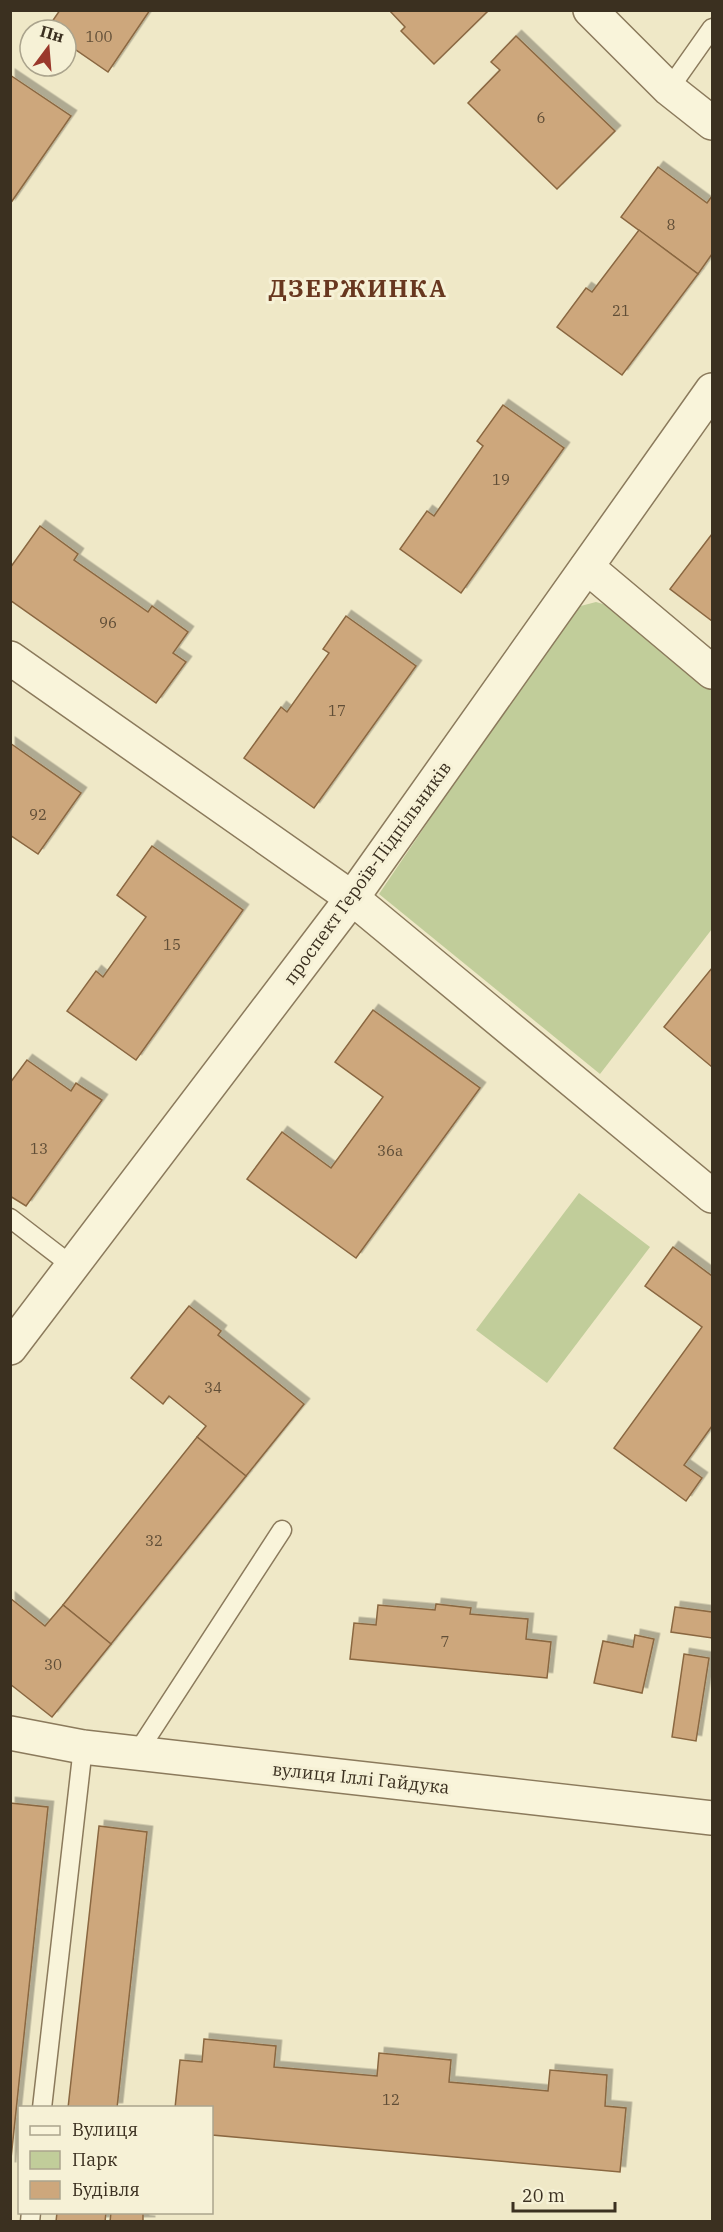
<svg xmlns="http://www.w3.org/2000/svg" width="723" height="2232" font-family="'IBM Plex Serif',serif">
<defs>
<filter id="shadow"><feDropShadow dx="5.5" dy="-5.5" stdDeviation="0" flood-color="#0004"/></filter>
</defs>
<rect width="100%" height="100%" fill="#efe8c7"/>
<g fill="#c1cd9a">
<polygon points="596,602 617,608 712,689 712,929 600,1074 379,894 573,608"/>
<polygon points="579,1193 650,1247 547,1383 476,1330"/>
</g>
<g fill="#cda77c" stroke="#8a6741" stroke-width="1.5" filter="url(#shadow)">
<polygon points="60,10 150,10 108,72 66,43 66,30 47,29"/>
<polygon points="389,10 489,10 434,64 401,31 405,27"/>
<polygon points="516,36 615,131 557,189 468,103 500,70 491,62"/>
<polygon points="10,75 71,116 10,204"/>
<polygon points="658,167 707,203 712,196 712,254 698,274 621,217"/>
<polygon points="639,230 698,274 622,375 557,327 586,288 592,292"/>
<polygon points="503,405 564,448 461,593 400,549 427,511 434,516 483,446 477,441"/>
<polygon points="40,526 78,554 74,560 148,612 152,606 188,632 173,653 186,662 156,703 10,600 10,568"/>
<polygon points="712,534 712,621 670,589"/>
<polygon points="346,616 416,666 314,808 244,758 281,707 287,712 329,653 323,649"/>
<polygon points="10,743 81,793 38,854 10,835"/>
<polygon points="152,846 243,910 136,1060 67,1011 96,971 103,977 146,917 117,895"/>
<polygon points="712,968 712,1067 664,1027"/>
<polygon points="373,1010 480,1088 356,1258 247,1179 282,1132 331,1168 383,1097 335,1062"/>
<polygon points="27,1060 71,1091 76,1083 102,1100 26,1206 10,1196 10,1083"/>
<polygon points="673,1247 712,1276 712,1426 684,1465 702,1478 686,1501 614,1448 702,1327 645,1286"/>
<polygon points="189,1306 221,1331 218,1335 304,1404 246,1476 197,1437 206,1426 169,1396 163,1404 131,1378"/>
<polygon points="197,1437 246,1476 111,1644 63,1605"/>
<polygon points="10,1598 45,1626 63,1605 111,1644 52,1717 10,1684"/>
<polygon points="436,1604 471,1608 470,1614 528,1619 526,1639 551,1642 547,1678 350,1659 354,1623 376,1625 378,1605 435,1610"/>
<polygon points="675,1607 712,1612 712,1638 671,1632"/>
<polygon points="635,1635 654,1639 642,1693 594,1683 603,1641 633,1647"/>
<polygon points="684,1654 709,1658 696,1741 672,1737"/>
<polygon points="10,1803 48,1807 10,2168"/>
<polygon points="99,1826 147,1832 117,2108 68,2108"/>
<polygon points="204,2039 276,2046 274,2067 377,2076 379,2053 451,2060 449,2082 548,2091 550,2070 607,2075 605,2106 626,2108 620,2172 212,2135 212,2108 175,2108 180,2060 202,2062"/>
<polygon points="57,2212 106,2212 105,2222 56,2222"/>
<polygon points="111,2212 143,2212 143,2221 150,2222 110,2222"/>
</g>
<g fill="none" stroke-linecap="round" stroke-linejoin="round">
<defs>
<g id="service">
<polyline points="669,89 712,28"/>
<polyline points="10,1218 71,1265"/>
<polyline points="137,1753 282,1530"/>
<polyline points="42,2108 83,1747"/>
<polyline points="30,2222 31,2212"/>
</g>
<g id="minor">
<polyline points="590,10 669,89 712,123"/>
<polyline points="587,567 712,672"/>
<polyline points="10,658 352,898 712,1196"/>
<polyline points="10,1348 352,898 712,390"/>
<polyline points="10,1733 83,1747 712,1818"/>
</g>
</defs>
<use href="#service" stroke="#8b7a5c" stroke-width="21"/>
<use href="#minor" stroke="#8b7a5c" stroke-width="36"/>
<use href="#service" stroke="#f9f4da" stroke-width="18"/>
<use href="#minor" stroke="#f9f4da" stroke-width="33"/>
</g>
<g text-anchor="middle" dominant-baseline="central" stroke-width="6" stroke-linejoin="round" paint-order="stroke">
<g font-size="15" fill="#604e37">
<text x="99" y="36">100</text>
<text x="541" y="117">6</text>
<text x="671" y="224">8</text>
<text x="621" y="310">21</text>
<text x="501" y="479">19</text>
<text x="108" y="622">96</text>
<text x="337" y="710">17</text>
<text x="38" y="814">92</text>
<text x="172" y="944">15</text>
<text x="39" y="1148">13</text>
<text x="390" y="1150">36а</text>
<text x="213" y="1387">34</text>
<text x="154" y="1540">32</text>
<text x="445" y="1641">7</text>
<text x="53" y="1664">30</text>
<text x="391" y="2099">12</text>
</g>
<g font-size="18" fill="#3b3020" stroke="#f6f1d6">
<text transform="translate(367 873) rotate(-54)">проспект Героїв-Підпільників</text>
<text transform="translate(361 1778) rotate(6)">вулиця Іллі Гайдука</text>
</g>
<g font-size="24" font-weight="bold" letter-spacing="1.5" fill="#68371f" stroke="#f6f1d6">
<text x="358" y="288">ДЗЕРЖИНКА</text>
</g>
</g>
<rect width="723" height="2232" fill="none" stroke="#3b3020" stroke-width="24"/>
<rect x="18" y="2106" width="195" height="108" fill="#f6f1d6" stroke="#aba48d" stroke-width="1.5"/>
<rect x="30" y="2126" width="30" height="9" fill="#f9f4da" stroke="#aba48d" stroke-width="1.5"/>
<text x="72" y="2136" font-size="18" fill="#3b3020">Вулиця</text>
<rect x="30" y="2151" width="30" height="18" fill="#c1cd9a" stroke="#aba48d" stroke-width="1.5"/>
<text x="72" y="2166" font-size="18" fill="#3b3020">Парк</text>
<rect x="30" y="2181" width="30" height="18" fill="#cda77c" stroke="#aba48d" stroke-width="1.5"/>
<text x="72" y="2196" font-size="18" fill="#3b3020">Будівля</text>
<g transform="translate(48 48) rotate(16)"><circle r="28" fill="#f6f1d6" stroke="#aba48d" stroke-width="1.5"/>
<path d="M0-4.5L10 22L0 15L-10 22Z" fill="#9a382b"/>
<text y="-9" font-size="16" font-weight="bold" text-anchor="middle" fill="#3b3020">Пн</text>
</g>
<path d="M513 2202v9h102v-9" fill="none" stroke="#3b3020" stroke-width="3"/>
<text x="522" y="2202" font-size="18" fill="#3b3020" stroke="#f6f1d6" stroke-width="4.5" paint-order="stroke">20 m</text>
</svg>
